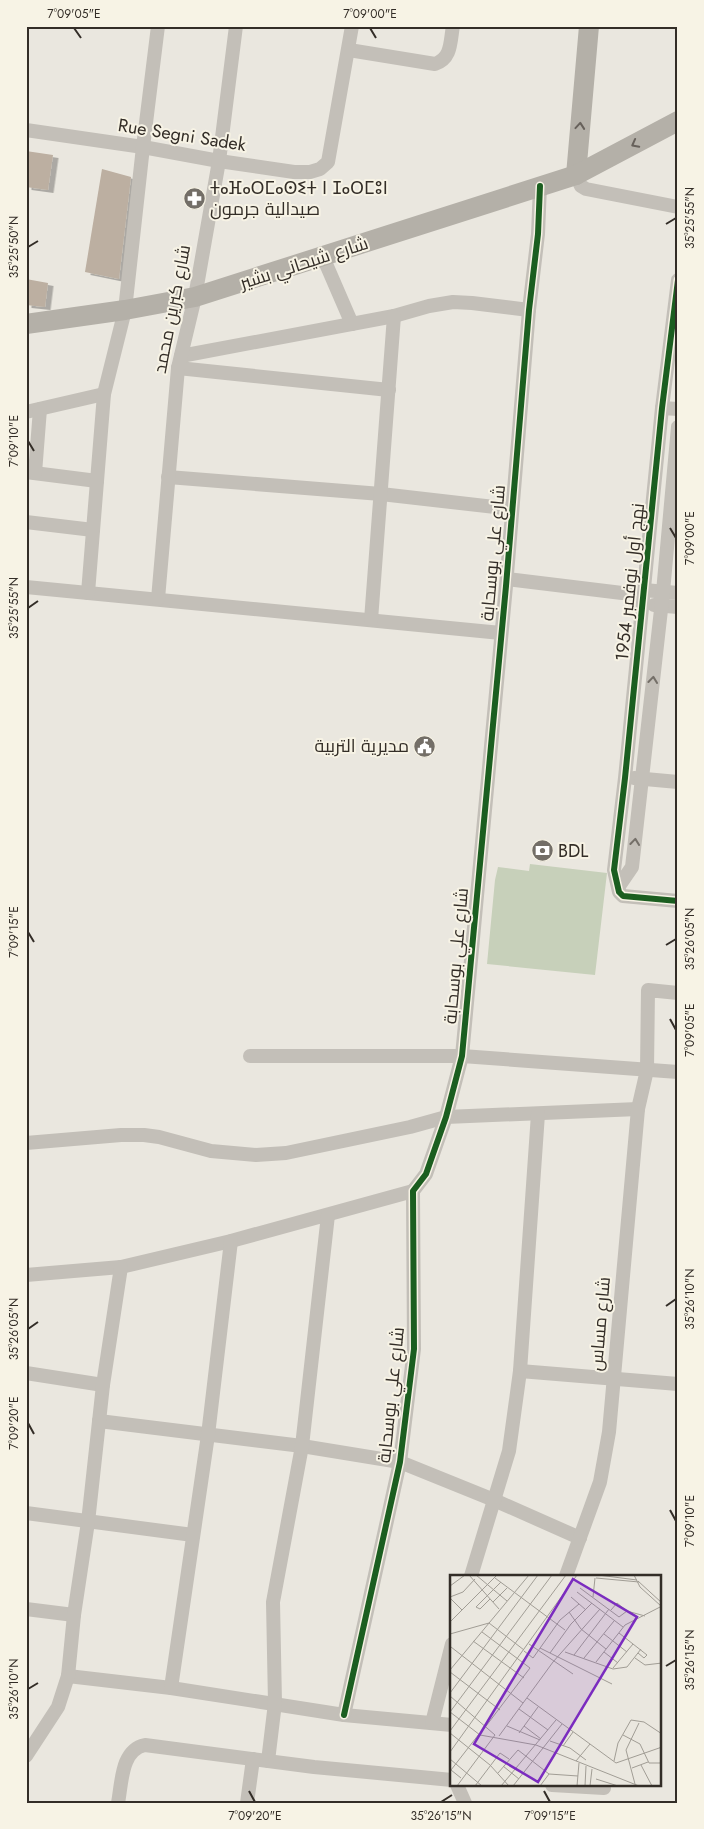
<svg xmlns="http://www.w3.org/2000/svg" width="704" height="1829" font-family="Jost,Cairo,'Noto Sans Tifinagh',sans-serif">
<defs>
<filter id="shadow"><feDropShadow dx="5.5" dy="3" stdDeviation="0" flood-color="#0004"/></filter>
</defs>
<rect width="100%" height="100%" fill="#eae7df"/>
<polygon fill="#c7d0ba" points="530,864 607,873 595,975 487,964 495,880 498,867 529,871"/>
<g fill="#bcafa1" filter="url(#shadow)">
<polygon points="26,151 53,155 48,190 26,187"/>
<polygon points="102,169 131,177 119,279 85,272"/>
<polygon points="26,279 48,283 45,307 26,305"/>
</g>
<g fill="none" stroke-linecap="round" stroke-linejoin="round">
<g stroke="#c3bfb8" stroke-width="14">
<path d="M349 50 435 64C452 58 450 42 453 26"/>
<polyline points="26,130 143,147 219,161 294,172 310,172 320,169 328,162 352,26"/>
<polyline points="576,175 581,186 586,189 678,207"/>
<polyline points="323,257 352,324"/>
<polyline points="678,280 662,408 625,778 614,870 619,892 623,896 678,901"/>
<polyline points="181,356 394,316 429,306 453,302 472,303 529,310"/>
<polyline points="178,368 389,390"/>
<polyline points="662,408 678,409"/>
<polyline points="26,412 104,394"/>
<polyline points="26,472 97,481"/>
<polyline points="35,473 40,409"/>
<polyline points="168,477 381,494 512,509"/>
<polyline points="26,522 93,530"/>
<polyline points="507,579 622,593 644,590 678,593"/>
<polyline points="26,587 501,633"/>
<polyline points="88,593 104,394 125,310 143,147 158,26"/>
<polyline points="158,599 178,368 195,297 219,161 236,26"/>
<polyline points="654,605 678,607"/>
<polyline points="371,620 394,316"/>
<polyline points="634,778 678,782"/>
<polyline points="619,886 632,867 663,592 678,427"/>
<polyline points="250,1056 462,1056 678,1072"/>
<polyline points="26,1143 121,1135 144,1135 159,1137 211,1151 256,1155 286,1153 410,1127 446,1117 638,1109"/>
<polyline points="26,1275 121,1267 231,1241 413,1191"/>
<polyline points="520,1371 678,1384"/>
<polyline points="26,1373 103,1385"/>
<polyline points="99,1421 302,1446 400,1462 494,1500 580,1538"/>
<polyline points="26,1513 193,1535"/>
<polyline points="471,1576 509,1451 520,1371 538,1114"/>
<polyline points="566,1576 600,1482 609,1432 638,1109 647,1070 648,990 678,993"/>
<polyline points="26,1609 74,1615"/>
<polyline points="68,1676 171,1688 344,1715 452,1725"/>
<polyline points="171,1688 208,1435 231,1241"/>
<polyline points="344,1715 400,1462 414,1349 413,1191 426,1174 446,1117 462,1056 506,586 529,310 538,234 540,186"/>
<polyline points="432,1723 452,1644"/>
<polyline points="26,1756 58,1707 68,1676 74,1615 88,1522 103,1385 121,1267"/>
<polyline points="268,1761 275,1703 273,1602 302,1446 328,1215"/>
<polyline points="457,1785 465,1803"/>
<polyline points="552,1785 604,1788"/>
<path d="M118 1803C122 1782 121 1750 145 1745L314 1767 452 1780"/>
<polyline points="247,1803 253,1759"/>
</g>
<g stroke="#b4b0a8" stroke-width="20">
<polyline points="576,175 589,26"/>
<polyline points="26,324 125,310 195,297 576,175 678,121"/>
</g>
<defs>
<g id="cycleway">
<polyline points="678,280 662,408 625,778 614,870 619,892 623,896 678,901"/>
<polyline points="344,1715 400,1462 414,1349 413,1191 426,1174 446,1117 462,1056 506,586 529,310 538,234 540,186"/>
</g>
</defs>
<use href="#cycleway" stroke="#f7f3e5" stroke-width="9"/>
<use href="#cycleway" stroke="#1b5e20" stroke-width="6"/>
</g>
<defs><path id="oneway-chevron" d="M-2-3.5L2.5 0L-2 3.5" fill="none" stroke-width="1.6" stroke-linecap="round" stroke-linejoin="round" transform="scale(1.25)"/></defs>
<g stroke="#67615b">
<use href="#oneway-chevron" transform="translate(580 126) rotate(-85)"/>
<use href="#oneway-chevron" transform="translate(635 144) rotate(152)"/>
</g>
<g stroke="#746f68">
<use href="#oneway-chevron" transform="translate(653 680) rotate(-84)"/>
<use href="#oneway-chevron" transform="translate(635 842) rotate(-84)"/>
</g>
<path fill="none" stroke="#332d27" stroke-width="2" d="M74 28 81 38M370 28 376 38M666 224 676 218M28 247 38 241M28 441 34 451M670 528 676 538M28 608 38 601M28 932 34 942M666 945 676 939M670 1019 676 1030M666 1306 676 1299M28 1329 38 1322M28 1423 34 1434M670 1510 676 1521M666 1666 676 1660M28 1689 38 1683M249 1791 255 1802M544 1791 550 1802M441 1802 452 1795"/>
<defs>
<symbol id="pharmacy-disc" viewBox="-11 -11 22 22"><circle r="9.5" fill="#736e67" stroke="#f7f3e5"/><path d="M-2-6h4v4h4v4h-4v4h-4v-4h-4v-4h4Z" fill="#fff"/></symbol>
<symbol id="civic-disc" viewBox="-11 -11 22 22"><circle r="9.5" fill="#736e67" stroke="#f7f3e5"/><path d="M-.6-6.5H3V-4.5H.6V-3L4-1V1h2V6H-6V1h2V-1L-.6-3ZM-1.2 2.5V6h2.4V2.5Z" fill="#fff"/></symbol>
<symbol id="bank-disc" viewBox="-11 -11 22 22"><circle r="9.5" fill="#736e67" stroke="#f7f3e5"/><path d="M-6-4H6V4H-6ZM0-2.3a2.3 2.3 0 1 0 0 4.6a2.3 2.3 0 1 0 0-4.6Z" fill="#fff"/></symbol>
</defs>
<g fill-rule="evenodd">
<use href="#pharmacy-disc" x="182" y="186" width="25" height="25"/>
<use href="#civic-disc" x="412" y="734" width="25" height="25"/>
<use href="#bank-disc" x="530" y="838" width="25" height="25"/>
</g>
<g text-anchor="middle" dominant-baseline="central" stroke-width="4" stroke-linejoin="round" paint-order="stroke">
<g font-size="18" fill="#332d27" stroke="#f7f3e5">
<text transform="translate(182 135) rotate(9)">Rue Segni Sadek</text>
<text transform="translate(304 263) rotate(-18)">شارع شيحاني بشير</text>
<text transform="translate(172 309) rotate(-79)">شارع كبرين محمد</text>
<text transform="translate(493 553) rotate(-85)">شارع علي بوسحابة</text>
<text transform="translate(630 582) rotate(-84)">نهج أول نوفمبر 1954</text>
<text transform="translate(456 956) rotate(-85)">شارع علي بوسحابة</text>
<text transform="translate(600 1324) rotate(-85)">شارع مساس</text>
<text transform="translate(391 1395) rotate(-84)">شارع علي بوسحابة</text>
</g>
<g font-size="18" fill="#332d27" stroke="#f7f3e5" text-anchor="start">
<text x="210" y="188">ⵜⴰⴼⴰⵔⵎⴰⵙⵉⵜ ⵏ ⵊⴰⵔⵎⵓⵏ<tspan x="210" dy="21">صيدالية جرمون</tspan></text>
<text x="409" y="746" text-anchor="end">مديرية التربية</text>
<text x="558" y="851">BDL</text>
</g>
</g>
<g transform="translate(450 1575)">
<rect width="211" height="211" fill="#eae7df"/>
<path fill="none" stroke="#a19d95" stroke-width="1" d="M19 0 49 34M26 0 57 26M148 0 187 5M184 0 190 12 211 31M45 3 115 55M146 3 189 7M188 6 212 28M0 11 15 0M130 13 169 42 177 36M127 17 173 52M0 22 13 17 25 4M121 22 136 35M143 22 145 3M0 23 12 35M40 24 30 34 26 32 51 7M43 27 57 13M161 35 167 28 177 36 195 41M119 37 131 54 156 74M0 47 47 0M169 58 197 80 194 83 188 78M0 59 39 48 74 75M154 59 177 77M23 66 74 103M79 69 123 99M1 72 73 128M90 73 162 109M74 76 83 83 110 45 129 29M115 77 163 94 177 92 191 74M154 77 168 88M100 78 121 49 142 28M124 80 159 34M134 83 164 46M185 83 195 90 212 88M146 87 175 50 212 31M163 93 183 69M0 95 79 0M0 97 50 135M0 118 88 0M0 121 45 160M77 123 166 188 212 172M69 134 98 155M0 137 102 0M0 137 30 160 86 170 189 211M57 151 90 165M74 151 91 164M0 156 116 0M0 158 40 190 59 211M69 158 88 132M30 159 80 93 32 57M173 160 190 169 199 188H212M49 161 103 87 150 34M100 166 120 173 136 185M113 171 123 157M0 177 127 0M0 184 32 211M126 186 140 169M164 186 168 168 181 145 194 147 212 159M191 190 202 211M53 191 69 204M182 193 198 187M48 198 68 175 99 199 128 201M11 203 1 195 29 159M146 204 168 211M185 209 176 175 189 148M7 211 45 160M25 211 50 178 59 184M51 211 106 145M63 211 112 149M90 211 99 199M127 211 129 188M135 211 136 191M140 211 142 194"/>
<path fill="#7b2cbf" fill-opacity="0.15" stroke="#7b2cbf" stroke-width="2.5" d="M123 4 187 42 88 207 24 169Z"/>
<rect width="211" height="211" fill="none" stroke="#332d27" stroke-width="2.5"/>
</g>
<rect width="704" height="1829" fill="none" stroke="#f7f3e5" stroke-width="55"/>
<rect x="28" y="28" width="648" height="1774" fill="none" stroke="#332d27" stroke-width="2"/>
<g font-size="12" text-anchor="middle" fill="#332d27">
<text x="74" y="18">7°09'05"E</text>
<text x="370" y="18">7°09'00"E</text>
<text transform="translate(690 218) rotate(-90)" y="4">35°25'55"N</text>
<text transform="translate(14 247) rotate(-90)" y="4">35°25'50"N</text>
<text transform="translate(14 441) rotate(-90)" y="4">7°09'10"E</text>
<text transform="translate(690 538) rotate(-90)" y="4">7°09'00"E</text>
<text transform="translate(14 608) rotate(-90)" y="4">35°25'55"N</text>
<text transform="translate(14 932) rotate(-90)" y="4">7°09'15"E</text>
<text transform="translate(690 939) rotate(-90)" y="4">35°26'05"N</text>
<text transform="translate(690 1030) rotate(-90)" y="4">7°09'05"E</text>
<text transform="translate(690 1299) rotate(-90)" y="4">35°26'10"N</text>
<text transform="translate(14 1329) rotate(-90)" y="4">35°26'05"N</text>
<text transform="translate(14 1423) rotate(-90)" y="4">7°09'20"E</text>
<text transform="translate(690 1521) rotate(-90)" y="4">7°09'10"E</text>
<text transform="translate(690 1660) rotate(-90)" y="4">35°26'15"N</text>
<text transform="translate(14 1689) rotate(-90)" y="4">35°26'10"N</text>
<text x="255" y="1820">7°09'20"E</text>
<text x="441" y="1820">35°26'15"N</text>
<text x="550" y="1820">7°09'15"E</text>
</g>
</svg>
